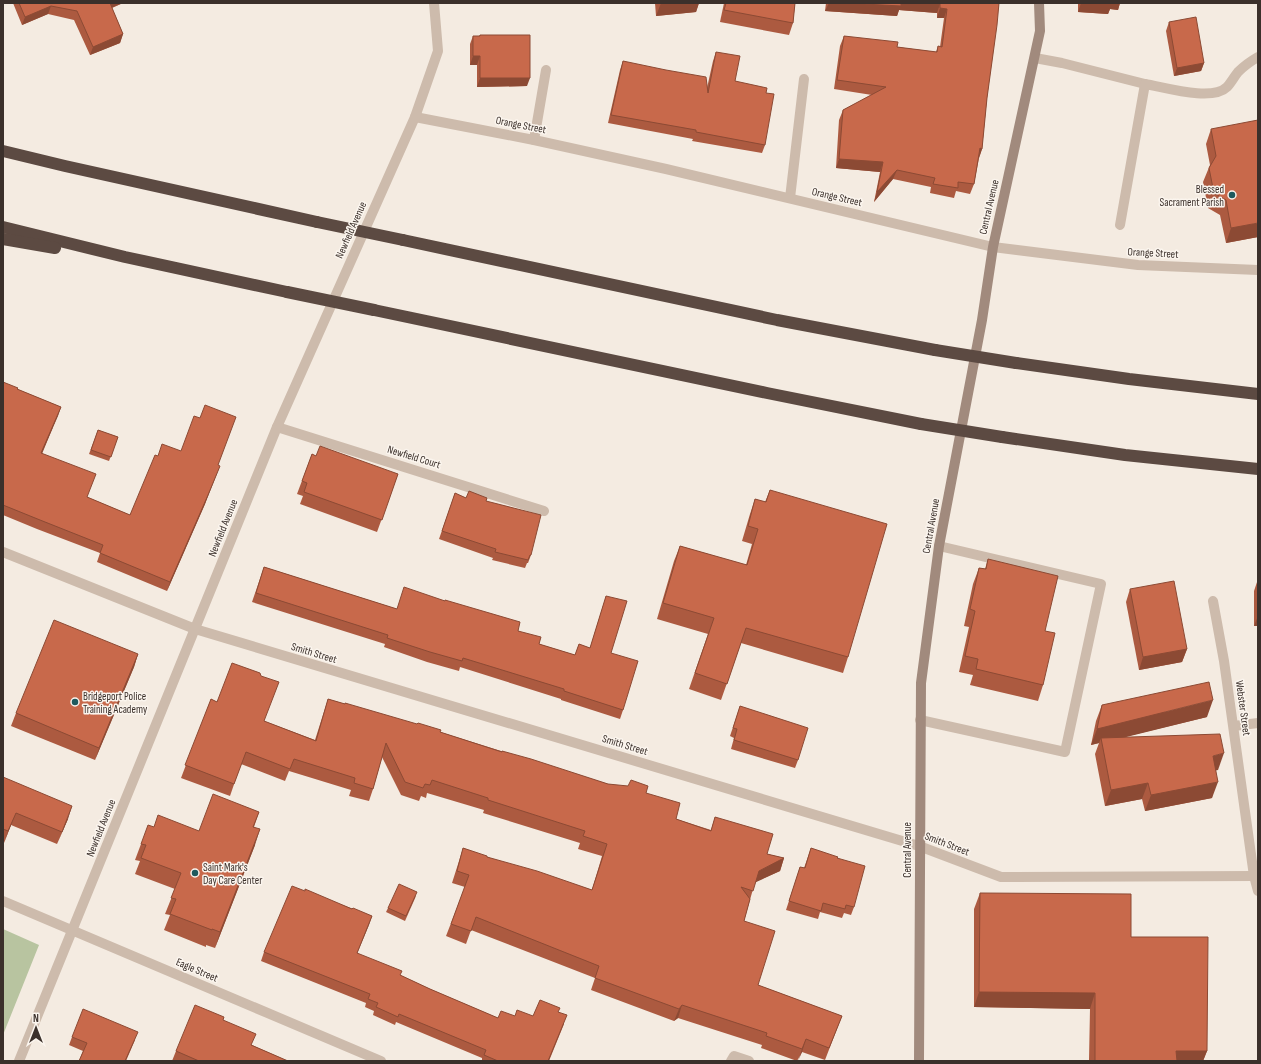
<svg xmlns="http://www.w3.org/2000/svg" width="1261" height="1064" font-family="'Sofia Sans Condensed',sans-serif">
<rect width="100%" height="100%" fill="#f4ebe1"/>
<polygon fill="#b8c4a0" points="3,929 39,945 3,1035"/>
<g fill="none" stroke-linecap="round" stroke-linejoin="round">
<g stroke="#cdbbac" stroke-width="10">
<polyline points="1035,58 1062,63 1145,84"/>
<polyline points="534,140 546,70"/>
<polyline points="790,198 804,79"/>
<path d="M1120 225 1145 84C1164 87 1212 102 1227 87 1231 83 1234 77 1238 72 1244 66 1251 61 1258 57"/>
<polyline points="920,720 1065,752 1101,584 939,546"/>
<polyline points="1234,726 1258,723"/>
<polyline points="731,1061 734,1056 749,1061"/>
</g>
<g stroke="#cdbbac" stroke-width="10">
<polyline points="415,117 534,140 666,169 993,247 1138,265 1258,270"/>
<polyline points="277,427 544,511"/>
<polyline points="3,552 195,629 919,846 1001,877 1254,876"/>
<polyline points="1213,601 1224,661 1254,876 1258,891"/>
<polyline points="3,901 381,1061"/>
<polyline points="19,1061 277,427 415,117 438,51 434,3"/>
</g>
<polyline stroke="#a18a7d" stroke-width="10" points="919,1061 921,683 939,546 982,320 993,247 1040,31 1039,3"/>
<g stroke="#5c4a42" stroke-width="12">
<polyline points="3,151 65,166 317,222"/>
<polyline points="3,227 125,257 287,292"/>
<polyline points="3,239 55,248"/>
<polyline points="403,240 777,320 935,350"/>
<polyline points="374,310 767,393 921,424"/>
<polyline points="1016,363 1129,379 1258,394"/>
<polyline points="1002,437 1125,455 1258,469"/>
</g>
<g stroke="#5c4a42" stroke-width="12">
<polyline points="317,222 403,240"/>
<polyline points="287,292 374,310"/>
<polyline points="935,350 1016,363"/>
<polyline points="921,424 1002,437"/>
</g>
</g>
<g fill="#ac5a40">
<polygon points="13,3 123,3 112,8 123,34 120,43 90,55 74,20 48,14 22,25"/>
<polygon points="655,3 699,3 696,12 656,16"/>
<polygon points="724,3 795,3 793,23 789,35 720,22"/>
<polygon points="826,3 999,3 987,98 982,149 979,158 974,184 970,194 956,191 954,198 930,193 931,187 893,179 874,202 880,172 836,168 839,120 843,110 872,95 834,89 840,46 844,36 897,47 936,52 938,46 940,47 944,18 937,18 937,13 899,10 897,16 825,11"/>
<polygon points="1078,3 1120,3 1118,10 1110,9 1108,14 1078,12"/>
<polygon points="1169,22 1204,63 1201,71 1174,76 1166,31"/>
<polygon points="480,35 527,86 477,87 477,65 470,65 470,44 473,36 479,36"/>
<polygon points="716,52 735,81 766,93 765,145 762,153 692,141 693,139 608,123 620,70 623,61 707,88 713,61"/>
<polygon points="1211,129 1258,237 1226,243 1220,215 1208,208 1203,182 1210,165 1206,144"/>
<polygon points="3,382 17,389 61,407 42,454 87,497 130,515 158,456 218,465 205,504 167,591 97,562 100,553 37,529 3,515"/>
<polygon points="98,430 118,437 109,461 89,454"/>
<polygon points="312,454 316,456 398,474 377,532 300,504 303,496 297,494"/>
<polygon points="770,490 848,657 843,673 741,643 721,700 689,689 708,634 657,619 674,561 680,546 746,565 752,544 742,541 750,514 755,499 765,502"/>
<polygon points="455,493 466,498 486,501 531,555 528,563 527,563 525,568 492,560 493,558 439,539"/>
<polygon points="988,559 1045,631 1043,685 1038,701 970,685 973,675 959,672 969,627 964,626 973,584 979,568 985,569"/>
<polygon points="264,567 397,609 518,631 539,644 575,655 579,644 590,648 606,596 611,653 623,710 620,719 561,700 561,699 460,667 459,671 427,662 384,647 385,644 252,602"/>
<polygon points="1258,579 1258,643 1258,626 1254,626 1254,591"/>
<polygon points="1130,589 1187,649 1182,662 1139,670 1126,602"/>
<polygon points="138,654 134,667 95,760 11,726 16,713"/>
<polygon points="261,676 264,721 315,740 328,699 440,732 608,784 646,793 676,819 711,830 715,817 767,854 784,858 780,871 755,882 744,921 758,985 842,1016 825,1060 802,1052 797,1061 761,1048 762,1045 678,1018 674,1021 591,990 595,978 471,930 466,944 446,936 465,887 452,883 459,861 463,848 487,857 592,890 602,856 578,849 580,843 483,813 484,810 427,793 426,798 421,796 419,801 401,795 382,757 373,789 369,801 349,796 351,790 289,771 285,781 241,764 230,796 181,778 211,699 217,702"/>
<polygon points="1102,705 1207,717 1124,737 1218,770 1216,770 1212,798 1145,811 1142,799 1105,806 1095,754 1099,743 1091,745 1096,721"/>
<polygon points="740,706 798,760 795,768 731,749 734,738 730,736"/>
<polygon points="3,777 68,819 57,844 11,825 4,843 3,843"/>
<polygon points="259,812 254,827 255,845 215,948 206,945 206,947 164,930 170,915 165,914 175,889 135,874 140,861 135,860 141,844 154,827 199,831"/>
<polygon points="811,848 837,858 854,907 851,915 844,913 842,918 820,912 818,919 786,910 800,867 804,868"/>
<polygon points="305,891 372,916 357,953 400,975 430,989 498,1018 533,1016 558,1012 564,1024 549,1061 482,1061 482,1058 396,1022 395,1025 373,1015 374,1011 365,1007 366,1003 261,961 264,952"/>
<polygon points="980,893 1131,937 1207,1051 1203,1061 1089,1061 1090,1009 974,1007 974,909"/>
<polygon points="416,896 405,921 386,912 388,908"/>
<polygon points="223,1020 252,1045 288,1061 172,1061 176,1051"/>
<polygon points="72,1037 135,1040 126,1061 79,1061 83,1051 69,1045"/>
</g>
<g fill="#8c4a34">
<polygon points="109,3 123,3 106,10"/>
<polygon points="661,3 699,3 696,12 656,16"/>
<polygon points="829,3 928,3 940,4 937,13 899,10 897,16 825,11"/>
<polygon points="1081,3 1120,3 1118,10 1110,9 1108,14 1078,12"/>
<polygon points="51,6 48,14 22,25 25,17"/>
<polygon points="940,8 947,9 944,18 937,18"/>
<polygon points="123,34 120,43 90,55 93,47"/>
<polygon points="473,56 480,56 477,65 470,65"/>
<polygon points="1204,63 1201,71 1174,76 1177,68"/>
<polygon points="480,78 530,78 527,86 477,87"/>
<polygon points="980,148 982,149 979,158"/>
<polygon points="839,159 883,162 880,172 836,168"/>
<polygon points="897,170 893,179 874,202 877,192"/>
<polygon points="1258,223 1258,237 1226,243 1231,228"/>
<polygon points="61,407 58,416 38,462 41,453"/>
<polygon points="220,466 205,504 167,591 170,582"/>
<polygon points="1258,616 1258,626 1254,626"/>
<polygon points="1187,649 1182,662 1139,670 1143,657"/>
<polygon points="138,654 134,667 95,760 99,748"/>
<polygon points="1213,700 1207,717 1102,743 1101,738 1099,743 1091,745 1097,729"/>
<polygon points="1224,753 1218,770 1208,772 1213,756"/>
<polygon points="1218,782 1212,798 1145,811 1151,795"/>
<polygon points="1148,783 1142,799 1105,806 1111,790"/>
<polygon points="72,806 68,819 57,844 62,832"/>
<polygon points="16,813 11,825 4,843 8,831"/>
<polygon points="260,829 255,845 215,948 220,932"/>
<polygon points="784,858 780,871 754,883 759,871"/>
<polygon points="372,916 369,925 354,961 357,953"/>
<polygon points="979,992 1095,993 1090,1009 974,1007"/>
<polygon points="682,1005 678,1018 674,1021 679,1009"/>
<polygon points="806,1039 802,1052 798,1061 802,1049"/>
<polygon points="1176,1051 1207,1051 1203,1061 1173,1061"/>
</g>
<g fill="#c8694b" stroke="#8c4a34">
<polygon points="19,3 110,3 123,34 93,47 77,11 51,6 25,17"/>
<polygon points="726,3 795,3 793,23 724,10"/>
<polygon points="845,3 901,3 901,6"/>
<polygon points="928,3 999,3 997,25 987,98 982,149 980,148 974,184 958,182 958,188 933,184 935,178 897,170 877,192 883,162 839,159 843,110 886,87 837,80 844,36 898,42 897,47 937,52 938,46 942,47 947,9 940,8 940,4"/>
<polygon points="1196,17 1204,63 1177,68 1169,22"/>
<polygon points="480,35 530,35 530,78 480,78 480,56 473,56 473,36 480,36"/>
<polygon points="716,52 740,56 735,81 767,88 766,93 774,94 765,145 696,132 696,130 611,115 623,61 666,70 706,77 708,93"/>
<polygon points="1258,120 1258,223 1231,228 1226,200 1214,193 1209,168 1216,156 1211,129"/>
<polygon points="3,382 18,388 17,389 61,407 41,453 96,474 87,497 130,515 155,455 158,456 162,444 181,451 194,416 200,418 205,405 236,417 218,465 220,466 208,495 170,582 100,553 103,545 40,520 3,505"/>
<polygon points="98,430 118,437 111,457 91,450"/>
<polygon points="320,446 398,474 382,520 304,492 307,483 302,481 312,454 316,456"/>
<polygon points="770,490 887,524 848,657 746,628 727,684 695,673 714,618 663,603 680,546 747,565 758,529 748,526 755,499 766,502"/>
<polygon points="469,491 487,498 486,501 541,515 531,555 530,555 528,560 495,552 496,549 442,531 455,493 466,498"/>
<polygon points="988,559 1058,576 1045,631 1055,633 1043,685 976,669 978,659 965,656 975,611 970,609 979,568 986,569"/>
<polygon points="264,567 397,609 404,587 445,601 445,600 520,622 518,631 541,637 539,644 575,655 579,644 590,648 606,596 627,601 611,653 638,661 623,710 564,691 564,689 463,658 462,661 430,652 387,638 388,635 256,593"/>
<polygon points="1174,581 1187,649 1143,657 1130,589"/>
<polygon points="54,620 138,654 99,748 16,713"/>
<polygon points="232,663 260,673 261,676 279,682 264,721 316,741 328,699 345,704 345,703 417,724 418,723 441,730 440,732 502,752 502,751 531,759 608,784 628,786 631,780 648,786 646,793 680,803 676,819 711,831 715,817 773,834 767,854 784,858 759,871 753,891 741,887 750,899 744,921 775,931 758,985 842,1016 829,1048 806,1039 802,1049 766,1036 767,1033 682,1005 679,1009 595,978 599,966 476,917 471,931 451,924 469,875 457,871 463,848 487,856 487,857 537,871 592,890 607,844 583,836 585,831 488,800 488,798 432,780 430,785 425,784 423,788 405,782 386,743 373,789 354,783 355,778 294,759 290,769 246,752 234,784 185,765 211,699 217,702"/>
<polygon points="1209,682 1213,700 1097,729 1102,705"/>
<polygon points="740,706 808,728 798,760 734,740 737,729 733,728"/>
<polygon points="1220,734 1224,753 1213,756 1218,782 1151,795 1148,783 1111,790 1101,738"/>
<polygon points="3,777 72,806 62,832 16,813 8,831 3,829"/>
<polygon points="213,794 259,812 253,827 260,829 220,932 212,929 212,930 170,914 176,899 171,898 181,873 141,858 146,845 141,844 148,825 154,827 158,815 199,831"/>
<polygon points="811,848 838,857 837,858 865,866 854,907 846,905 845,909 823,903 821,911 789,901 800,867 805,868"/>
<polygon points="399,884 417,892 406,916 388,908"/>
<polygon points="292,886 305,891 305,889 352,909 353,908 372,916 357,953 402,971 400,975 430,989 498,1018 501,1011 515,1016 517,1010 533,1016 540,1000 560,1008 558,1012 567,1015 548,1061 498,1061 484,1055 486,1050 399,1014 398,1017 376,1007 378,1003 368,999 370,994 264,952"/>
<polygon points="980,893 1131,894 1131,937 1208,937 1207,1051 1176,1051 1177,1061 1095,1061 1095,993 979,992"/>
<polygon points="195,1005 224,1017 223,1020 256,1034 251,1045 288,1061 199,1061 176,1051"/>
<polygon points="83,1009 138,1032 125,1061 79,1061 87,1043 72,1037"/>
</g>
<g fill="#1f5a5e" stroke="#fbf5ee" stroke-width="1.5">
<circle cx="1232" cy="195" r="4"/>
<circle cx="75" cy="702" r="4"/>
<circle cx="195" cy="873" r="4"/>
</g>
<g text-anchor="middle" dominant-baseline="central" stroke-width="3" stroke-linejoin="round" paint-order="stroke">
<g font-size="11" fill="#3b302b" stroke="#fbf5ee">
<text transform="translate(521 125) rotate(11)">Orange Street</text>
<text transform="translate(837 197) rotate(13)">Orange Street</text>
<text transform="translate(989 207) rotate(-77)">Central Avenue</text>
<text transform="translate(351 230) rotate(-66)">Newfield Avenue</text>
<text transform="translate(1153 253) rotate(3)">Orange Street</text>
<text transform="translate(414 457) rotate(17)">Newfield Court</text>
<text transform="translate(931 526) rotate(-80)">Central Avenue</text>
<text transform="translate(223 528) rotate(-68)">Newfield Avenue</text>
<text transform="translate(314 653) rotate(17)">Smith Street</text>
<text transform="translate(1243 708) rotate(82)">Webster Street</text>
<text transform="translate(625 745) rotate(17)">Smith Street</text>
<text transform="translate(101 828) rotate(-68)">Newfield Avenue</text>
<text transform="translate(947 844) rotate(21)">Smith Street</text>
<text transform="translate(907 850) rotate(-90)">Central Avenue</text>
<text transform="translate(197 970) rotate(23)">Eagle Street</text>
</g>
<g font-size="11" fill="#3b302b" stroke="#fbf5ee" text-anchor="start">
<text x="1224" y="189" text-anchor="end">Blessed<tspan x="1224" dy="13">Sacrament Parish</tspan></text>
<text x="83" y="696">Bridgeport Police<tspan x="83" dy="13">Training Academy</tspan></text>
<text x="203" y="867">Saint Mark's<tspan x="203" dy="13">Day Care Center</tspan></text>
</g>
</g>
<rect width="1261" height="1064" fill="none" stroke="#3b302b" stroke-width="8"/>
<g transform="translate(36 1028)" stroke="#fbf5ee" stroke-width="3" paint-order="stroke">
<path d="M0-3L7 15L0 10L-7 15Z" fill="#3b302b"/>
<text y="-6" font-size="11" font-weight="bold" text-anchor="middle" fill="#3b302b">N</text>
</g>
</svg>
